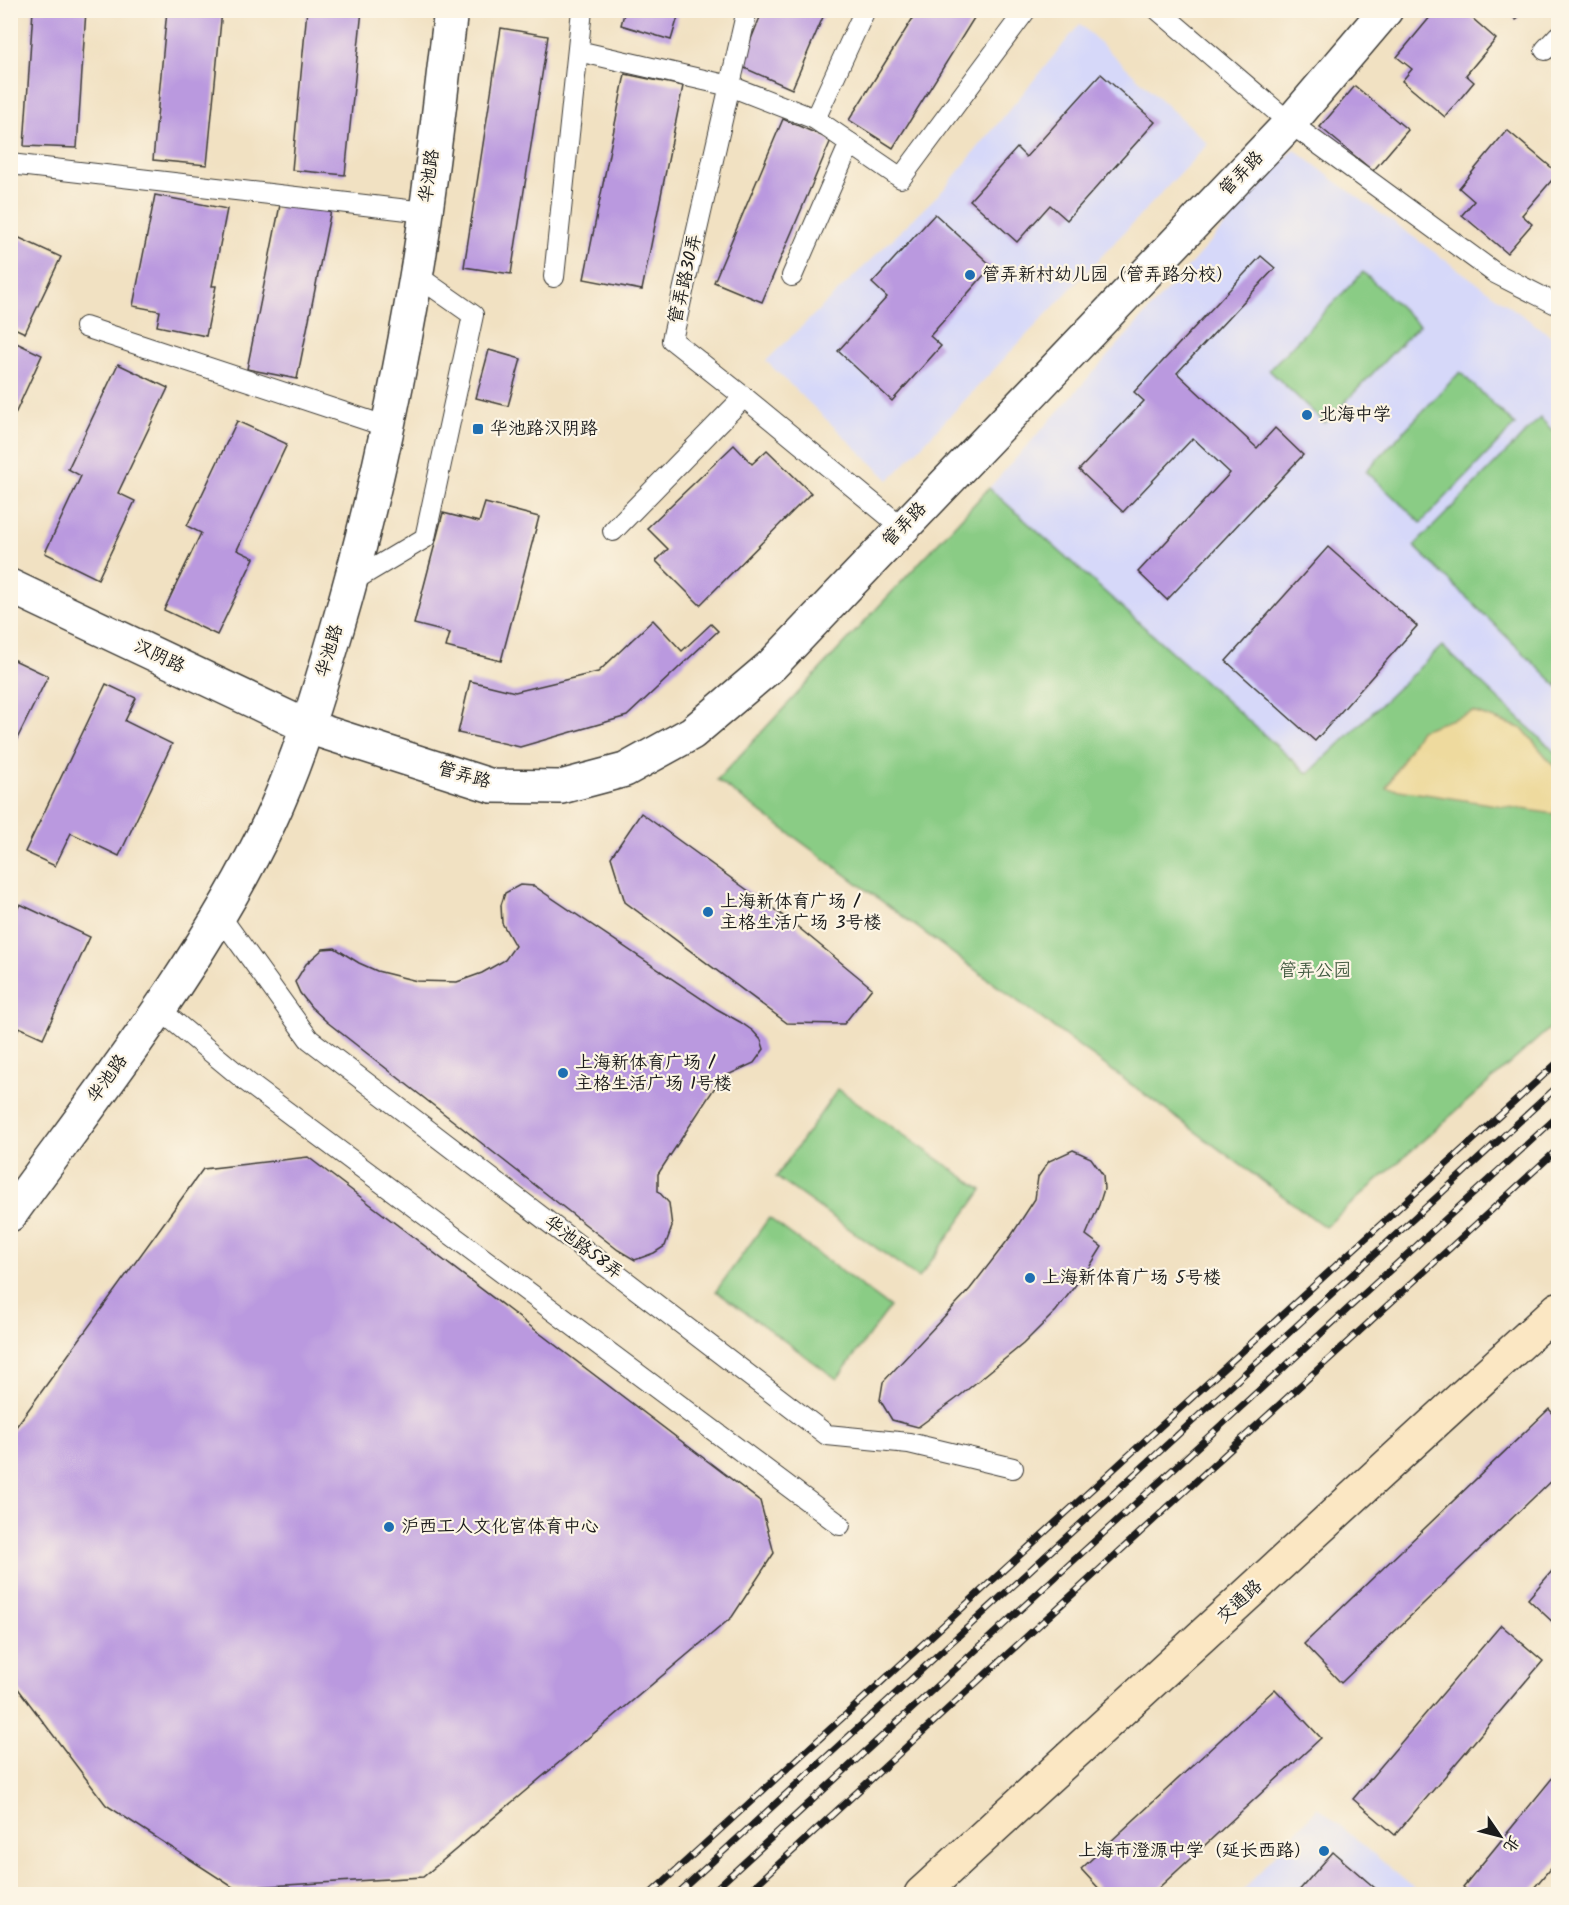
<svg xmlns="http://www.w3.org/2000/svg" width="1569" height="1905" font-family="Kalam,'LXGW WenKai TC',sans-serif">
<rect width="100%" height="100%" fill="#fcf5e5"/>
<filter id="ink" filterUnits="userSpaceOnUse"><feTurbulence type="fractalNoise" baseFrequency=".0167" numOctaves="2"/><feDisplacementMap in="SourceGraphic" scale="12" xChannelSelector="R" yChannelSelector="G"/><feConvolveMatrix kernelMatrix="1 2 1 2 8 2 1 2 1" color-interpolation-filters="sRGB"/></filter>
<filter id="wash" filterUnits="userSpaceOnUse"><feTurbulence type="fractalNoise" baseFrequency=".008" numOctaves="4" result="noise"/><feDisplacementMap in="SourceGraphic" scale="24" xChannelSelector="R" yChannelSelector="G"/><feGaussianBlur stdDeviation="1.35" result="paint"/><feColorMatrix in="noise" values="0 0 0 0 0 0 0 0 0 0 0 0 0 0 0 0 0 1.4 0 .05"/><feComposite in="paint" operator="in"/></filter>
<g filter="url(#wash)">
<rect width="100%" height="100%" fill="#f1e1c2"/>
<g fill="#d6d8f9">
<polygon points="1080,24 1208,144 889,480 766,361 944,189"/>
<polygon points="1294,149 1334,180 1558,341 1558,755 1442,646 1309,774 989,488"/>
<polygon points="1318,1807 1421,1894 1240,1894"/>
</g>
<g fill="#8acc85" stroke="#537450" stroke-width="1.5">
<polygon points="1363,272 1419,325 1325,423 1269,370"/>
<polygon points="1460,372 1515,425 1421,523 1366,471"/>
<polygon points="1540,418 1558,436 1558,687 1414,546"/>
<polygon points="989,488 1308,774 1442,646 1558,755 1558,1021 1325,1227 717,780"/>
<polygon points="838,1089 982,1190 919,1278 776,1177"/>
<polygon points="769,1218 890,1307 837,1379 716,1291"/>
</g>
<polygon fill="#eeda9e" stroke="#857b5d" stroke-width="1.5" points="1473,712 1523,729 1558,771 1558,793 1554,814 1386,788 1420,730"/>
<g id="blocks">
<g fill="#ba99df">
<polygon points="33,10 86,10 77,148 24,146"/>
<polygon points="167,10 222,10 207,165 153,160"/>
<polygon points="307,10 362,10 345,175 292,170"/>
<polygon points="625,10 680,10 671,40 621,25"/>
<polygon points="763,10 826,10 792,89 740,66"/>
<polygon points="918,10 979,10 893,148 849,120"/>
<polygon points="1436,10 1463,10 1496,39 1466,75 1474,82 1445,117 1402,81 1412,69 1397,57"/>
<polygon points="1505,10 1524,10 1516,20"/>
<polygon points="501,28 548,36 511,274 464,267"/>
<polygon points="625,74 683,86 642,290 584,279"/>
<polygon points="1101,74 1155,122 1067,220 1050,205 1017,242 970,200 1017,148 1026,157"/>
<polygon points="1355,86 1408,130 1373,171 1320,127"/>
<polygon points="783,119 831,140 762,302 714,282"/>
<polygon points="1507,130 1558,173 1522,215 1532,224 1507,253 1462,215 1474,201 1459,188"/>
<polygon points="155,195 227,209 212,286 216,286 206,336 157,326 160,311 133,306"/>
<polygon points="281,200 331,210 297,379 247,369"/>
<polygon points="935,214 992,266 930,336 941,346 892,401 838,351 887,297 872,283"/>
<polygon points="13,235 61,257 25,333 10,326 10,240"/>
<polygon points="1261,256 1275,268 1177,373 1257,448 1275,428 1303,455 1167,600 1138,572 1230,473 1193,438 1123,512 1079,470 1144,401 1134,392"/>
<polygon points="10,340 42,355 10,425"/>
<polygon points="489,350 521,359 508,406 476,398"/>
<polygon points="118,364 168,388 118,493 135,501 98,579 45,553 81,476 68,469"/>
<polygon points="237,421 287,444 237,550 254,558 217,635 164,610 201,533 187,526"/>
<polygon points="734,445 752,464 767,450 811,493 700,605 656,561 668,549 647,528"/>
<polygon points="485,503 539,517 501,661 446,647 450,633 414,624 443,513 479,522"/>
<polygon points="1328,547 1417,626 1315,741 1226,661"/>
<polygon points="653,620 682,651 711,624 718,631 627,716 520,747 458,733 470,681 515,692 598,672"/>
<polygon points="10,658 48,676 10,753"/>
<polygon points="106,684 136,698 125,721 172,744 119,856 71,833 55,866 25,852"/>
<polygon points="641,813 793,923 872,988 844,1024 787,1023 625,902 611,857"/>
<polygon points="520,885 534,886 717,1009 740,1022 753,1031 761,1040 764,1049 754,1063 721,1078 658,1174 658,1191 669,1203 672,1227 665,1246 654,1253 635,1260 618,1250 327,1022 311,1007 300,993 295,982 306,964 323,949 335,948 359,963 377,971 417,981 457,982 482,973 505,960 515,946 502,923 501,905 505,893"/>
<polygon points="20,904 90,937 43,1038 19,1027 10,1046 10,924"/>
<polygon points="1073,1150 1091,1158 1103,1175 1104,1189 1099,1205 1086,1235 1102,1247 1090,1266 1056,1311 1023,1344 956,1399 918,1427 892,1420 880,1400 883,1382 970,1289 1011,1236 1035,1199 1038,1177 1049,1161"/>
<polygon points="308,1157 760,1501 774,1553 732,1617 423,1877 234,1888 106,1805 10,1678 10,1435 203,1169"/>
<polygon points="1549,1409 1558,1419 1558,1474 1341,1683 1304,1644"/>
<polygon points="1558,1564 1558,1627 1528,1599"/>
<polygon points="1501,1625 1543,1661 1395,1835 1353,1799"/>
<polygon points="1275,1689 1321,1738 1152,1894 1104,1894 1081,1869"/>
<polygon points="1558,1771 1558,1859 1529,1894 1472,1894 1463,1887"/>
<polygon points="1333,1852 1382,1894 1296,1894"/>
</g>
</g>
</g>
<g filter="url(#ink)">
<use href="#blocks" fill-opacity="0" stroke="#3c3a35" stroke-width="1.5"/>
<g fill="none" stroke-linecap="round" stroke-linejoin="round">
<defs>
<g id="lane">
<polyline points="1158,10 1290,123 1495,273 1558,305"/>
<polyline points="1545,50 1558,36"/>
<polyline points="578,51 730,86 815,119 901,178 1026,10"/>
<polyline points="815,119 865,10"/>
<polyline points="10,164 425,212"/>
<polyline points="792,276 850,143"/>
<polyline points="554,277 582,10"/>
<polyline points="85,327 388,427"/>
<polyline points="744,397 903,528"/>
<polyline points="613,531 744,397 672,340 747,10"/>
<polyline points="351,582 425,538 473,315 416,275"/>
<polyline points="220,916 309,1039 827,1435 909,1443 1013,1468"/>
<polyline points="159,1009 247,1082 840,1525"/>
</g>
<g id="street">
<polyline points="10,586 308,727 492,786 561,787 625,770 692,733 772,665 1290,123 1386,10"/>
<path d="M10 1215C102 1088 203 963 270 821 299 759 318 694 337 629 371 514 396 396 416 277 431 189 440 99 451 10"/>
</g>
<polyline id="secondary" points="921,1894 1558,1309"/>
</defs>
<use href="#lane" stroke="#3c3a35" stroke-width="22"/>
<use href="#street" stroke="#3c3a35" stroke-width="36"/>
<use href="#secondary" stroke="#3c3a35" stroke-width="36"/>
<use href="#lane" stroke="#fff" stroke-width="20"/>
<use href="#street" stroke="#fff" stroke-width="33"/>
<use href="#secondary" stroke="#fbe7c3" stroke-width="33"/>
<defs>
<g id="rail">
<polyline points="650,1894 1558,1062"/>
<polyline points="677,1894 1558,1086"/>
<polyline points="710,1894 1558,1116"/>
<polyline points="746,1894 1558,1149"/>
</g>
</defs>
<use href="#rail" stroke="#1c1c1c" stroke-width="7"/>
<use href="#rail" stroke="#fcf5e5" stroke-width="4.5" stroke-dasharray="14" stroke-linecap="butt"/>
</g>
</g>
<g fill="#1f6fb2" stroke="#fcf5e5" stroke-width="2">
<circle cx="970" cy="275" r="6"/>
<circle cx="1307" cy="415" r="6"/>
<rect x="472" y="423" width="12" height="12" rx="3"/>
<circle cx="708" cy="912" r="6"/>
<circle cx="563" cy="1073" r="6"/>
<circle cx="1030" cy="1278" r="6"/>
<circle cx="389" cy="1527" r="6"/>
<circle cx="1324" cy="1851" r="6"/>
</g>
<g text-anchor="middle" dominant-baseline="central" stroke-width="4.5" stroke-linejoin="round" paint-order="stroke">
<g font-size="18" fill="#1c1c1c" stroke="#fcf5e5">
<text transform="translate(1242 174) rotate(-46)">管弄路</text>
<text transform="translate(430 176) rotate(-82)">华池路</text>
<text transform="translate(686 279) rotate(-77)">管弄路30弄</text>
<text transform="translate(905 525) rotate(-46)">管弄路</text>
<text transform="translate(330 651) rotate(-73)">华池路</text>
<text transform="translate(159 657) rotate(25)">汉阴路</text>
<text transform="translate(464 776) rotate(16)">管弄路</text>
<text transform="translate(108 1079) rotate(-54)">华池路</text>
<text transform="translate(583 1248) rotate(37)">华池路58弄</text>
<text transform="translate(1240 1602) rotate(-43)">交通路</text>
</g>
<g font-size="18" fill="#1c1c1c" stroke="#fcf5e5" text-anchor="start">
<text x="982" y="275">管弄新村幼儿园（管弄路分校）</text>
<text x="1319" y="415">北海中学</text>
<text x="490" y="429">华池路汉阴路</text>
<text x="720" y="902">上海新体育广场 /<tspan x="720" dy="21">主格生活广场 3号楼</tspan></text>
<text x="575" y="1063">上海新体育广场 /<tspan x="575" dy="21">主格生活广场 1号楼</tspan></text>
<text x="1042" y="1278">上海新体育广场 5号楼</text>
<text x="401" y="1527">沪西工人文化宫体育中心</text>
<text x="1312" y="1851" text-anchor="end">上海市澄源中学（延长西路）</text>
</g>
<g font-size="18" fill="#425a41" stroke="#fcf5e5">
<text x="1315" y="971">管弄公园</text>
</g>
</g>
<rect width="1569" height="1905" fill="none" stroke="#fcf5e5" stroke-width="36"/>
<g transform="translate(1500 1836) rotate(125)" stroke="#fcf5e5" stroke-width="4.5" paint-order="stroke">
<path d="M0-4.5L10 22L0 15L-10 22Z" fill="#1c1c1c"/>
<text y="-9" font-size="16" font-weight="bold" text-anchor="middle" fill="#1c1c1c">北</text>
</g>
</svg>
